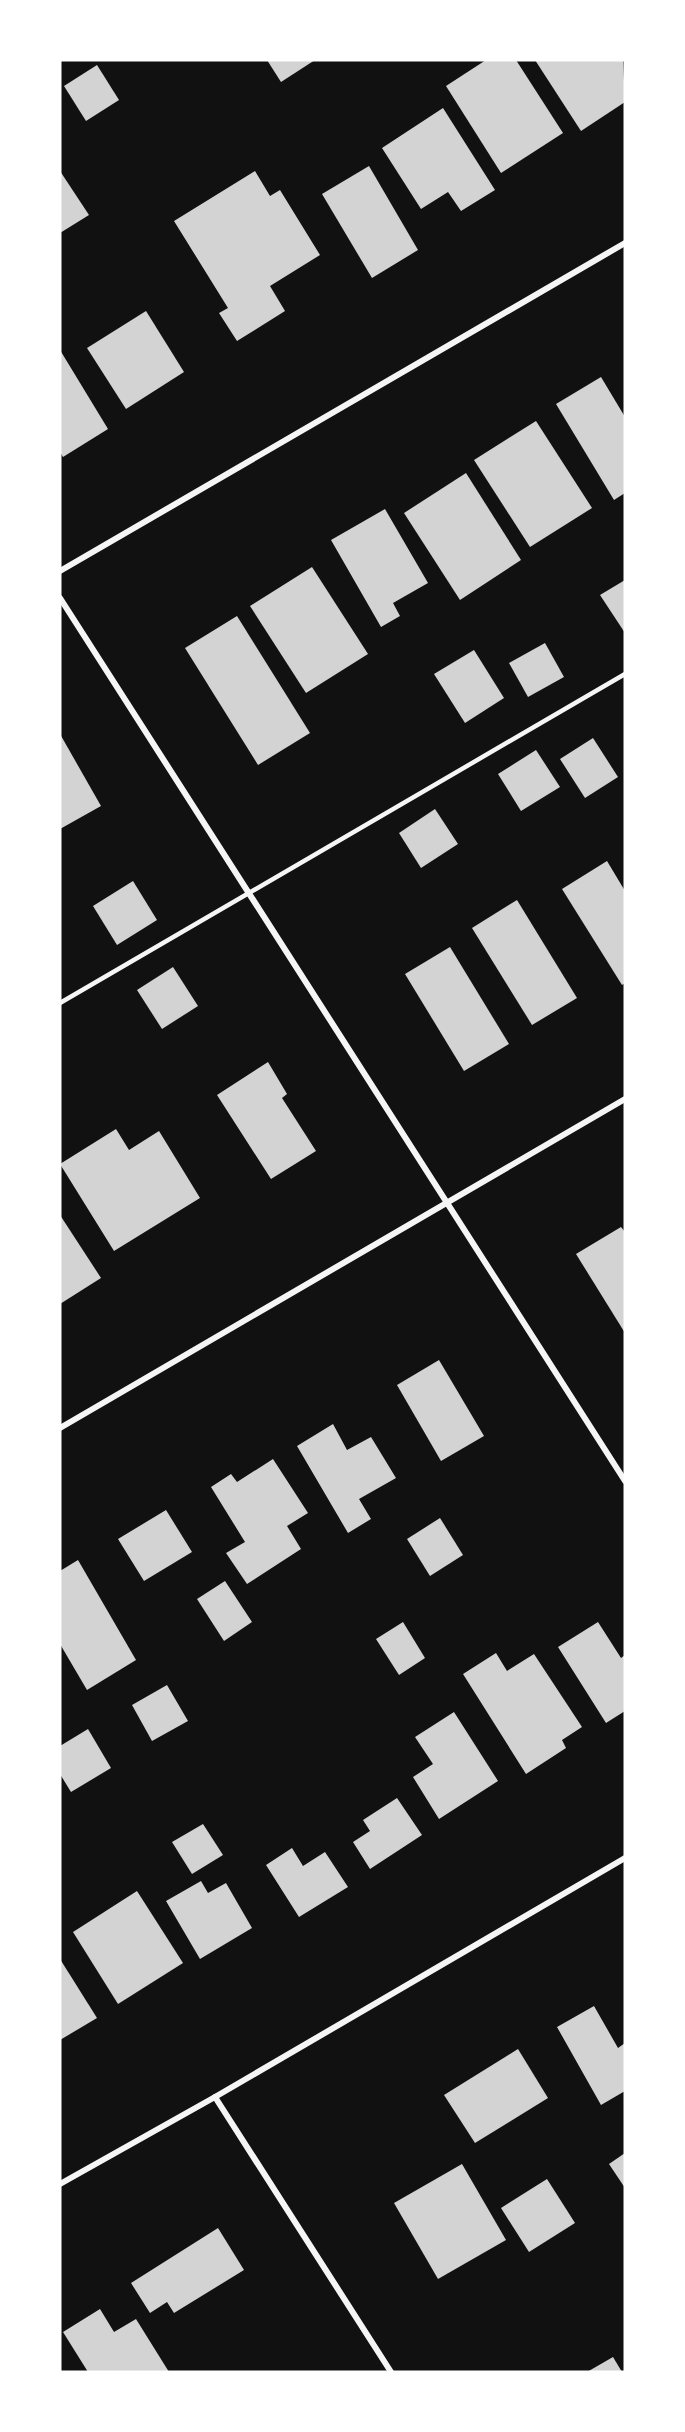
<svg xmlns="http://www.w3.org/2000/svg" width="685" height="2432" font-family="Merriweather,serif">
<rect width="100%" height="100%" fill="#111"/>
<g fill="#d3d3d3">
<polygon points="267,60 315,60 281,82"/>
<polygon points="486,60 516,60 563,133 501,173 446,86"/>
<polygon points="535,60 623,60 625,102 581,131"/>
<polygon points="97,65 119,100 86,121 64,86"/>
<polygon points="443,108 495,190 461,211 448,192 421,209 382,148"/>
<polygon points="369,166 418,250 372,278 322,194"/>
<polygon points="60,171 89,215 60,233"/>
<polygon points="255,171 270,196 280,190 320,255 270,286 285,311 237,341 219,313 228,308 174,221"/>
<polygon points="146,311 184,372 126,409 87,348"/>
<polygon points="60,350 108,429 63,457 60,452"/>
<polygon points="601,377 625,417 625,493 614,500 556,404"/>
<polygon points="536,421 592,508 530,547 474,460"/>
<polygon points="466,473 521,560 460,600 404,513"/>
<polygon points="385,509 428,583 393,603 400,616 381,627 331,540"/>
<polygon points="312,567 368,654 306,693 250,606"/>
<polygon points="625,580 625,633 600,595"/>
<polygon points="237,616 310,733 258,765 185,648"/>
<polygon points="545,643 564,677 528,697 509,663"/>
<polygon points="474,650 504,698 465,723 434,674"/>
<polygon points="60,734 101,806 60,829"/>
<polygon points="593,738 618,777 585,798 560,759"/>
<polygon points="536,750 560,787 521,811 498,774"/>
<polygon points="435,809 458,844 421,868 399,833"/>
<polygon points="607,861 625,891 625,983 622,985 562,889"/>
<polygon points="133,881 157,920 117,945 93,906"/>
<polygon points="517,900 577,998 532,1025 472,928"/>
<polygon points="450,947 509,1044 464,1071 405,974"/>
<polygon points="173,967 198,1006 162,1029 137,990"/>
<polygon points="268,1062 287,1094 282,1098 316,1151 271,1179 217,1095"/>
<polygon points="116,1129 129,1150 159,1131 200,1198 114,1251 60,1164"/>
<polygon points="60,1215 101,1278 60,1304"/>
<polygon points="621,1227 625,1232 625,1333 576,1254"/>
<polygon points="439,1360 484,1436 441,1461 397,1385"/>
<polygon points="333,1424 347,1450 371,1437 396,1478 359,1499 371,1519 348,1533 297,1446"/>
<polygon points="273,1459 308,1513 287,1526 301,1549 247,1584 226,1553 245,1542 211,1487 231,1474 237,1482"/>
<polygon points="166,1510 192,1552 144,1581 118,1539"/>
<polygon points="440,1518 463,1555 430,1576 407,1539"/>
<polygon points="78,1560 136,1660 87,1690 60,1644 60,1571"/>
<polygon points="225,1581 252,1622 224,1641 197,1599"/>
<polygon points="403,1622 425,1658 399,1675 376,1639"/>
<polygon points="598,1622 621,1658 625,1655 625,1711 606,1723 558,1647"/>
<polygon points="496,1653 507,1671 534,1654 582,1727 562,1740 566,1748 526,1774 463,1674"/>
<polygon points="167,1685 188,1721 152,1741 132,1705"/>
<polygon points="454,1712 498,1781 439,1819 413,1777 433,1764 415,1737"/>
<polygon points="88,1729 111,1768 71,1792 60,1774 60,1746"/>
<polygon points="397,1798 422,1835 370,1869 353,1842 370,1831 363,1820"/>
<polygon points="203,1824 223,1855 192,1874 172,1842"/>
<polygon points="292,1848 303,1866 325,1852 348,1887 299,1917 266,1865"/>
<polygon points="201,1881 208,1893 226,1883 252,1928 200,1959 166,1901"/>
<polygon points="137,1891 183,1963 118,2004 73,1932"/>
<polygon points="60,1959 97,2018 60,2040"/>
<polygon points="594,2006 618,2048 625,2043 625,2091 601,2105 557,2027"/>
<polygon points="518,2049 548,2098 475,2143 444,2095"/>
<polygon points="625,2153 625,2188 609,2164"/>
<polygon points="462,2164 506,2240 438,2279 394,2203"/>
<polygon points="547,2179 575,2223 529,2252 501,2208"/>
<polygon points="218,2228 244,2270 174,2313 167,2302 150,2313 131,2283"/>
<polygon points="100,2309 114,2332 136,2319 169,2372 88,2372 63,2332"/>
<polygon points="613,2357 622,2372 587,2372"/>
</g>
<g fill="none" stroke-linecap="round" stroke-linejoin="round">
<polyline stroke="#f5f5f5" stroke-width="4.5" points="60,1003 625,674"/>
<g stroke="#f5f5f5" stroke-width="6">
<polyline points="60,571 625,243"/>
<polyline points="60,598 625,1481"/>
<polyline points="60,1428 625,1099"/>
<polyline points="215,2097 391,2372"/>
<polyline points="60,2184 215,2097 625,1858"/>
</g>
</g>
<rect width="685" height="2432" fill="none" stroke="#ffffff" stroke-width="123"/>
</svg>
